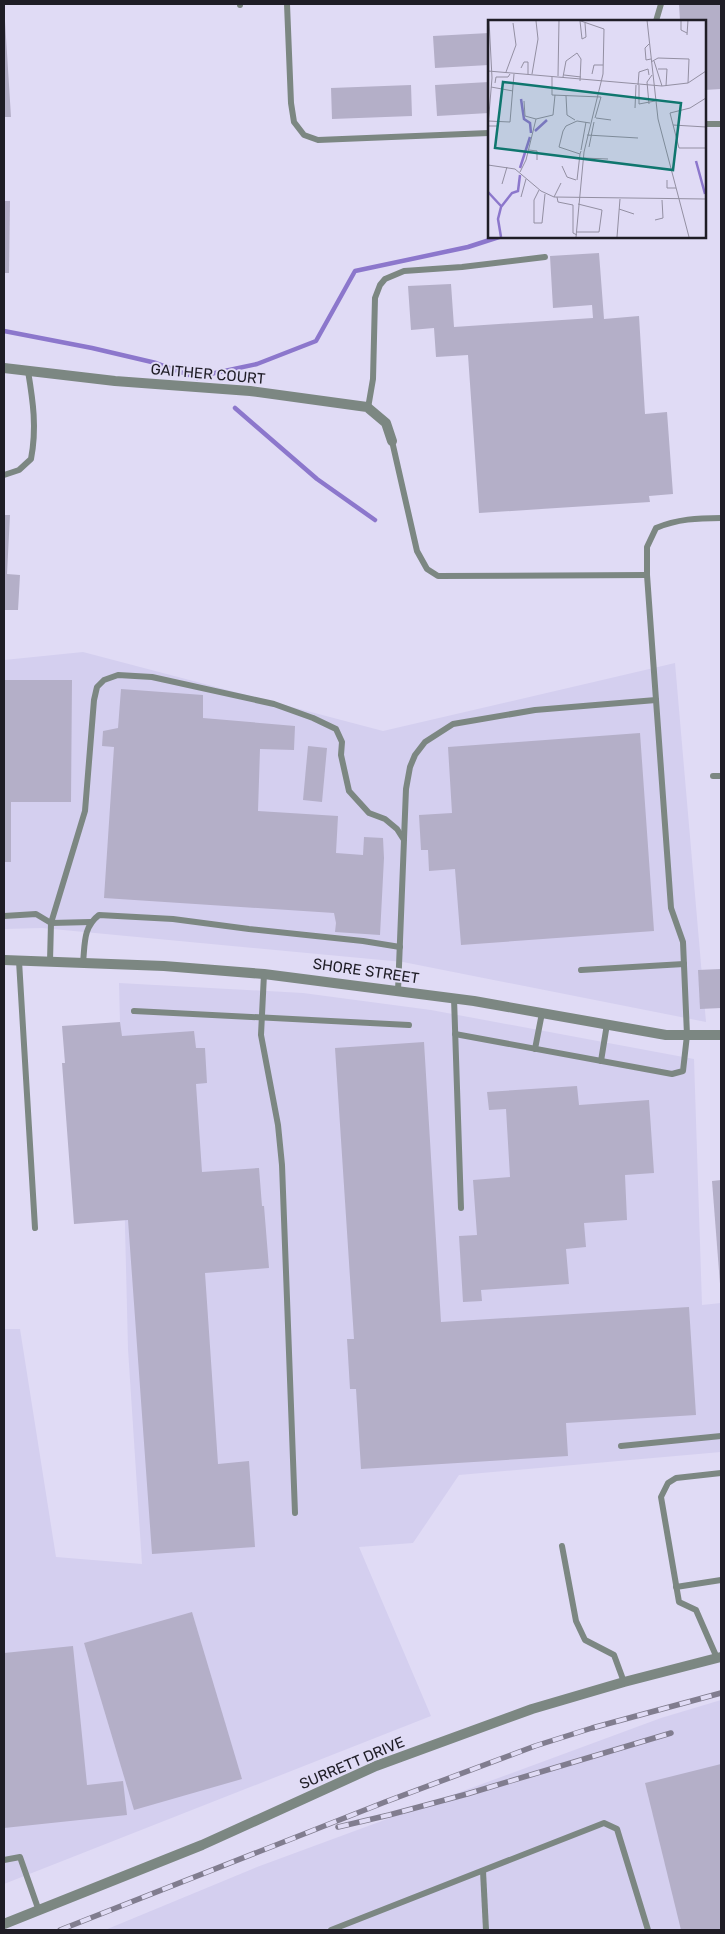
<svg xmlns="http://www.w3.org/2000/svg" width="725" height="1934" font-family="Rubik,sans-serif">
<rect width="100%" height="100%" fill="#e0dbf5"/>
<g fill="#d4cfef">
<polygon points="83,652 383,731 675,663 706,1022 403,962 42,928 4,929 4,660"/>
<polygon points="119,983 303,993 431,1010 694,1059 702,1305 721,1303 721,1452 459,1475 413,1543 359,1547 431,1716 4,1884 4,1329 20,1329 56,1557 142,1564 128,1349"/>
<polygon points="721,1700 721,1930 105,1930 257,1867 661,1718"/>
</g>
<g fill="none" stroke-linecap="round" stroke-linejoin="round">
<g stroke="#8c77cc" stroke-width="4.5">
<polyline points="4,331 92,348 156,363 197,378"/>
<polyline points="196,377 257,364 316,341 355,271 468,247 502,236"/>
<polyline points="235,408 317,479 375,520"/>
</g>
</g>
<g fill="#b4afc8">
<polygon points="679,4 721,4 721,89 704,90 704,21 680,21"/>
<polygon points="5,21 11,117 4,117 4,22"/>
<polygon points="489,33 489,65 435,68 433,36"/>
<polygon points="489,82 489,113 437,116 435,85"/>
<polygon points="411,85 412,116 332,119 331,88"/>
<polygon points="4,201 10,201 9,273 4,273"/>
<polygon points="599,253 604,319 639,316 645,414 667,412 673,494 649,496 650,502 479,513 468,355 436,357 434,328 411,330 408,286 451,284 454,327 593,318 592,305 553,308 550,256"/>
<polygon points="4,515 10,515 7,574 20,575 18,610 4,610"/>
<polygon points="4,680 72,680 71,802 11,802 11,862 4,862"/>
<polygon points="121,689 203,695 203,718 295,726 294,750 260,749 258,811 338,816 336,853 363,855 364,837 383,838 384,858 380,935 335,932 336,923 334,913 104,898 114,747 102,746 103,731 118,728"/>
<polygon points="640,733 654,931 461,945 455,869 429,871 428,850 421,850 419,815 452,813 448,747"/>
<polygon points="308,746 327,748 322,802 303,800"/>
<polygon points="721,969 721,1008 700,1009 698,970"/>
<polygon points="120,1022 122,1036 194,1031 196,1048 205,1048 207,1083 196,1084 202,1172 259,1168 262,1206 264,1206 269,1268 205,1273 218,1464 249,1461 255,1547 152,1554 128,1220 74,1224 62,1063 65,1063 62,1026"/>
<polygon points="424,1042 441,1322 689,1307 696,1415 566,1423 568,1456 361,1469 356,1389 350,1389 347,1339 354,1339 335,1048"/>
<polygon points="577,1086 579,1105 649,1100 654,1173 625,1175 627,1220 584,1223 586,1247 566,1249 569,1284 481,1290 482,1301 463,1302 459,1236 477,1235 473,1180 510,1177 506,1109 489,1110 487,1092"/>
<polygon points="721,1180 721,1284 720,1284 712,1181"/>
<polygon points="192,1612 242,1779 134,1810 84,1643"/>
<polygon points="73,1646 87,1785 123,1781 127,1815 4,1828 4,1653"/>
<polygon points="721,1764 721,1930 681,1930 645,1783"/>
</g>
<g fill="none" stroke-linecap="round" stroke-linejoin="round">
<g stroke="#7c8782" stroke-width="6">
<polyline points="240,4 240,5"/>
<polyline points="287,4 291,103 294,122 304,135 318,140 489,133"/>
<polyline points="656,21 661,4"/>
<polyline points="704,124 721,124"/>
<polyline points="368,408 373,379 375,298 380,285 385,279 404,271 462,267 545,257"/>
<polyline points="392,441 417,551 427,569 438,576 647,575"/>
<path d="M4 475 19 470 31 459C37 428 33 401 28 371"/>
<polyline points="713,776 721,776"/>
<polyline points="404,839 406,789 410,767 415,755 425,742 453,724 535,710 656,700"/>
<polyline points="4,916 36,914 51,923 50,961"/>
<polyline points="91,922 51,923 85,811 94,700 97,687 104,680 118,675 152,677 274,704 313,718 336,729 342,742 341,755 349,791 369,813 385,819 397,829 404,840 398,991"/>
<polyline points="19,961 35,1228"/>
<path d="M83 963C85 944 83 927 99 915L173 919 249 929 363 941 400 947"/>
<polyline points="581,970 684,964"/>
<polyline points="264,974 261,1035 278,1125 282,1165 295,1513"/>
<polyline points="454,998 461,1208"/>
<polyline points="134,1011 409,1025"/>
<path d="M455 1034 672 1074 683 1071 687 1035 683 942 671 908 647 575V547L656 528C677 519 698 518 721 518"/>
<polyline points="535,1049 542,1013"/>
<polyline points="601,1061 607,1024"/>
<polyline points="621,1446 721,1436"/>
<polyline points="562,1546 576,1621 585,1640 614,1655 624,1682"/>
<polyline points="676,1587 721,1580"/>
<polyline points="717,1658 696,1610 679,1602 661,1497 668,1483 676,1478 721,1473"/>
<polyline points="4,1860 20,1857 39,1911"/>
<polyline points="483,1871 486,1930"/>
<polyline points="331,1930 604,1823 617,1829 648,1930"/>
</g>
<g stroke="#7c8782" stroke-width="10">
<polyline points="4,368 115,381 250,391 367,407 386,423 392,441"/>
<polyline points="4,960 164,966 264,974 474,1001 666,1035 721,1035"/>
</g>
<polyline stroke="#7c8782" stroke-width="10" points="4,1924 202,1845 376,1766 532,1709 624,1682 721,1657"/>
<defs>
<g id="rail">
<polyline points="338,1827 389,1815 467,1794 671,1733"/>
<polyline points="60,1930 385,1802 535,1746 592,1728 721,1693"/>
</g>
</defs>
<use href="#rail" stroke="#817d8f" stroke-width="5.5"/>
<use href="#rail" stroke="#e0dbf5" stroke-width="4" stroke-dasharray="11" stroke-linecap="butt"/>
</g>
<g text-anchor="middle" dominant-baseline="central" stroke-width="4" stroke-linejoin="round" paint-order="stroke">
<g font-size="15" fill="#1f1d26" stroke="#e0dbf5">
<text transform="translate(208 374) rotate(5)">GAITHER COURT</text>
<text transform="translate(366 971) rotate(8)">SHORE STREET</text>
<text transform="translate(352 1763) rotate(-23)">SURRETT DRIVE</text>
</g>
</g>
<g transform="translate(488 20)">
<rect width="218" height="218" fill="#e0dbf5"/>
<path fill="none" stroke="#8c77cc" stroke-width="2.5" d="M33 79 36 99 42 103 43 113M47 111 59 100M208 141 217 174M32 148 42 117M0 172 13 186M13 217 10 199 13 187 24 173 30 171 32 155"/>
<path fill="none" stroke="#938fa2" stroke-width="1" d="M1 0 4 58 0 106H10M90 0 116 9M159 0 170 99 201 217M193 0V10L199 13M92 1 94 19 98 17 97 3M199 15 200 0M161 24 157 28 158 40 163 39M166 41 174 66M163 42 170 38 201 39 200 63M33 48 36 42H40V54M170 49H179L178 66M0 51 174 66 200 63 218 51M18 52 28 25 25 3M44 54 50 19 48 1M104 54 106 45H115M76 55 93 57M70 56 71 0M64 57V75L113 77 107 98M75 57 78 41 89 33 93 39 92 61M7 63 8 57H20L22 54M150 65 151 52 160 49 161 55M151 65V84L167 81M3 67 25 71M78 76 79 95 87 100M218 78 202 88 182 93 191 128H218M36 81 37 96 48 99M161 84 159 62 164 55M147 88 148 65M108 98 123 100M0 101 22 102 26 54M185 105 218 107M99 115 150 118M101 127 106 102M41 130 49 131V140M93 130 98 102M93 131 92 134 71 127 75 111 78 106 89 101 102 103M95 138 120 139M0 145 27 149 53 171 66 177 218 179M74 146 79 157 88 160M32 152 38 140 48 99 65 95 67 75M89 160 92 134M179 160V168H188M14 164 19 147M51 170 46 180V203H54L57 174M33 177 38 159M66 177 73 163M69 177 70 182 85 185V213L89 215M131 189 146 194M167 200 175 198 174 180M89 212H111L114 190 90 184M88 217 96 132 115 54 116 9M129 217 132 179"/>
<path fill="#0f766e" fill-opacity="0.15" stroke="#0f766e" stroke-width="2.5" d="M15 62 193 83 185 150 7 128Z"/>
<rect width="218" height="218" fill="none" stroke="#1f1d26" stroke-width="2.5"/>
</g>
<rect width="725" height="1934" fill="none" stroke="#1f1d26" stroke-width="10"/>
</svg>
